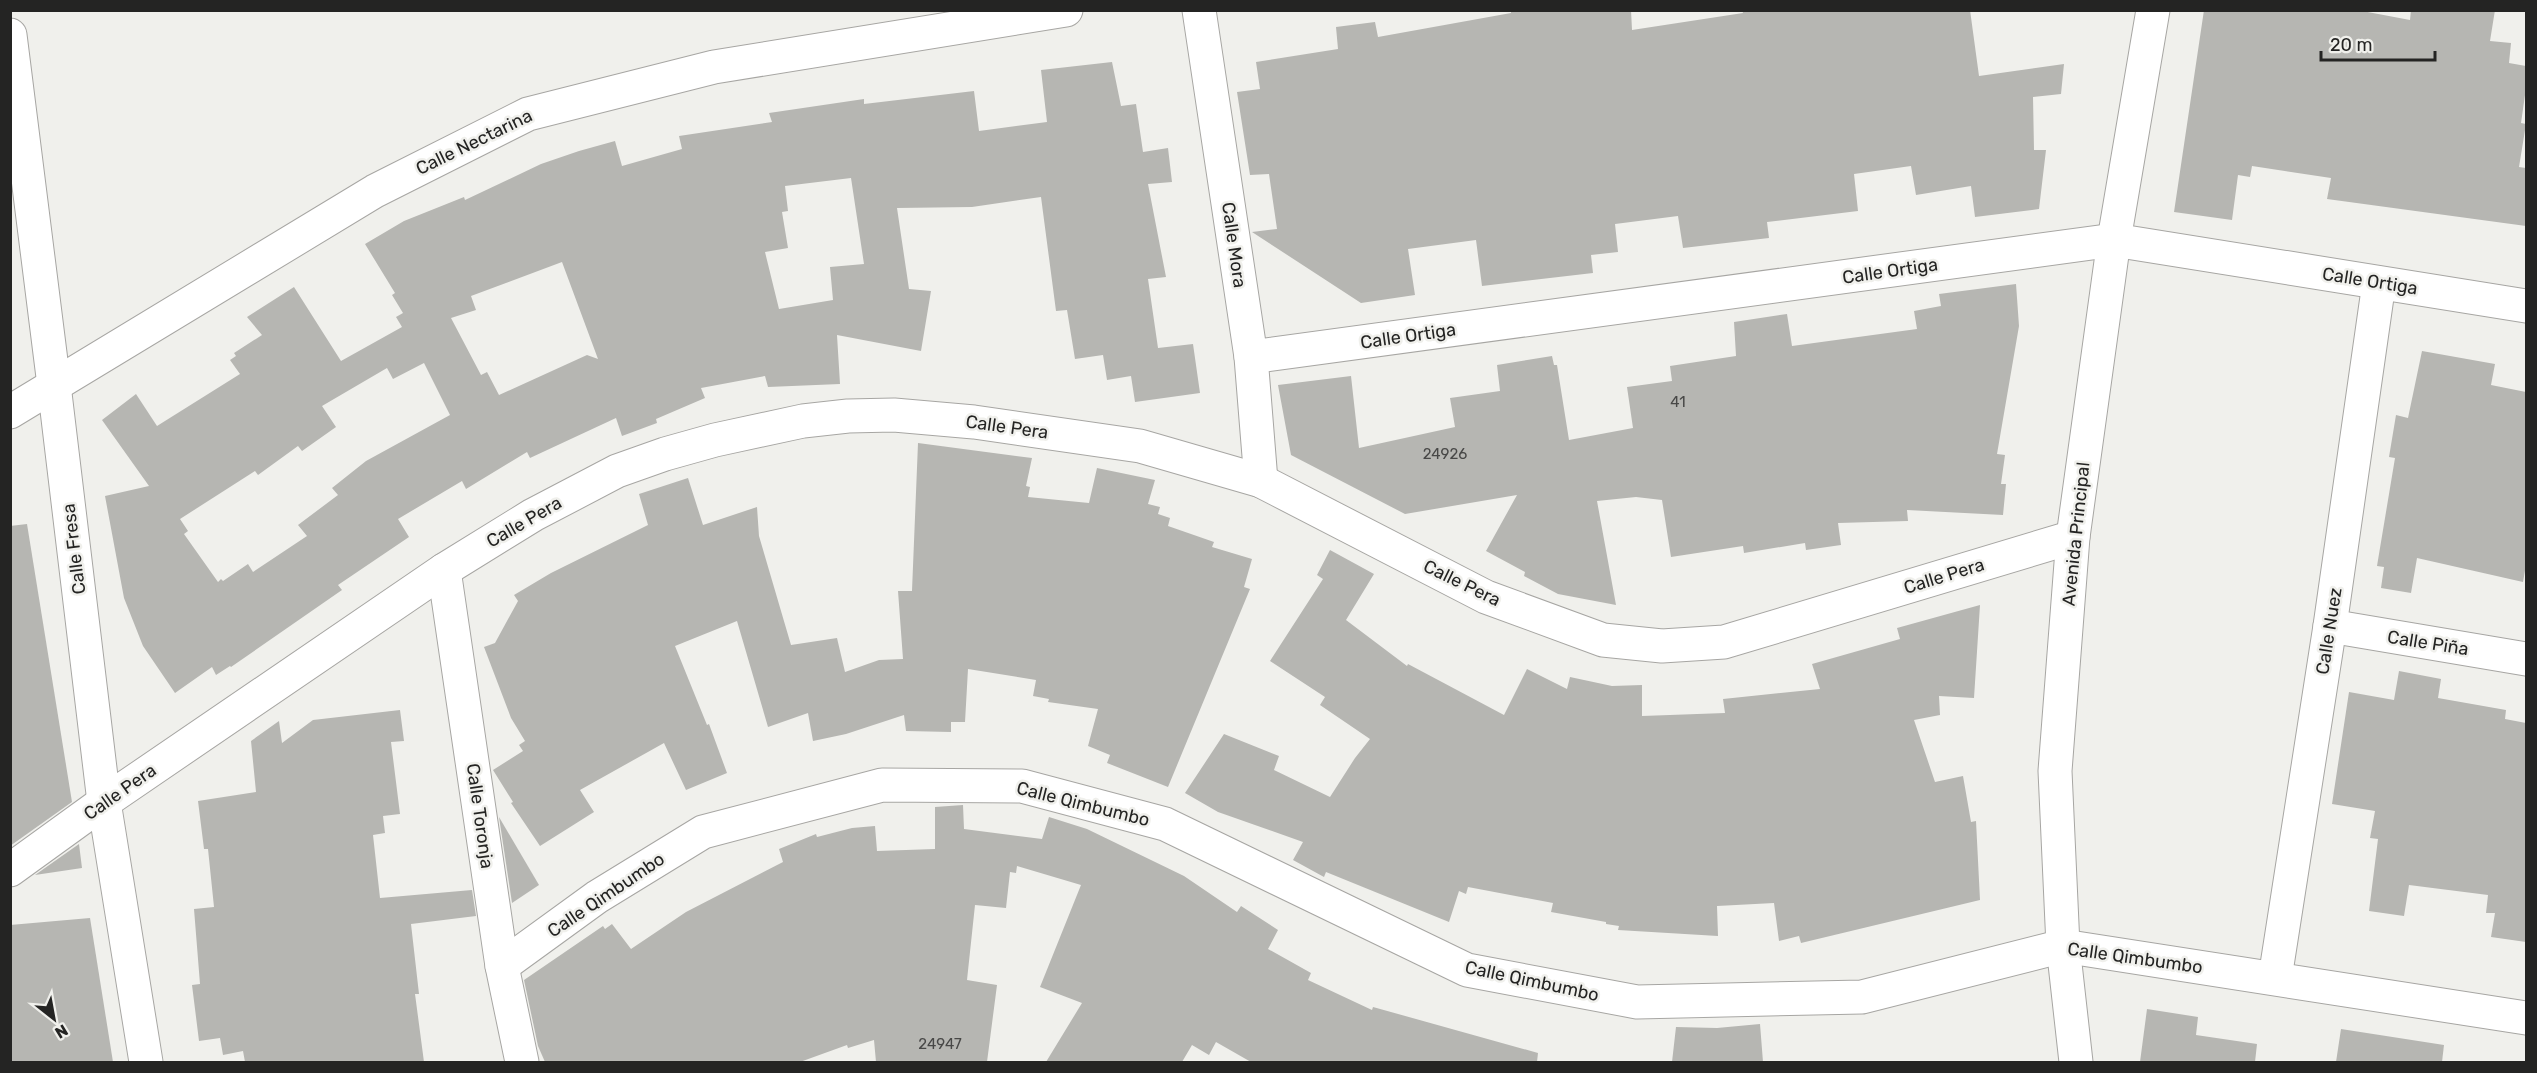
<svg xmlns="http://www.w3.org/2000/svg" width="2537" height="1073" font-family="Rubik,sans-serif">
<rect width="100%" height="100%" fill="#f0f0ec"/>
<g fill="#b6b6b2" fill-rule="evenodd">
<polygon points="1511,10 1631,10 1632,30 1743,13 1742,10 1970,10 1979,76 2064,64 2061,94 2033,97 2034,150 2046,150 2039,209 1975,217 1971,186 1916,195 1911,166 1854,174 1858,211 1767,222 1769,238 1683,248 1678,216 1615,224 1618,252 1591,255 1593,273 1482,286 1476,240 1408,249 1415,295 1361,303 1252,232 1277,229 1269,174 1250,175 1237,92 1260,89 1256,62 1338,49 1336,27 1375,22 1378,37 1511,13"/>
<polygon points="2204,10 2357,10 2410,20 2411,10 2495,10 2490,41 2511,43 2509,63 2526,66 2526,88 2521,123 2526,124 2519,167 2526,168 2526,226 2327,199 2331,178 2252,166 2250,177 2238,175 2232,220 2174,212"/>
<path d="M1112 62 1121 106 1136 104 1143 152 1168 148 1172 182 1148 184 1166 277 1148 279 1158 348 1193 344 1200 393 1135 402 1131 376 1107 380 1103 355 1075 359 1067 310 1056 311 1041 197 972 207 897 208 909 289 931 291 921 351 837 335 840 384 768 387 765 376 701 388 705 398 656 419 657 423 622 436 616 418 530 458 527 452 466 489 462 481 398 519 409 537 338 585 342 590 231 667 230 666 216 675 212 667 175 693 143 646 124 598 105 496 149 486 102 420 136 394 157 426 240 374 230 360 236 356 234 353 262 335 247 317 294 287 341 361 402 327 396 317 403 313 392 295 395 293 365 244 404 221 464 197 465 200 541 164 579 151 615 141 622 166 682 149 679 136 772 122 769 113 864 99V104L974 91 979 131 1047 122 1041 70ZM851 178 864 264 830 267 833 300 779 309 765 252 788 248 782 212 788 211 785 186ZM562 262 598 359 587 355 499 395 487 372 481 375 451 318 476 310 471 296ZM424 363 450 415 366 461 332 488 338 495 298 525 307 536 253 572 248 564 223 581 221 579 218 582 184 534 188 531 180 519 255 471 258 475 298 446 302 451 336 427 322 406 387 368 393 379Z"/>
<polygon points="2016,284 2019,326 1997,454 2005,455 2001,484 2006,484 2003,515 1907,510 1908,521 1838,523 1841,545 1806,550 1805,543 1744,553 1743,546 1671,557 1662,500 1636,497 1597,501 1616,605 1558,594 1524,576 1525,572 1486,551 1517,495 1405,514 1291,455 1278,385 1351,376 1359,448 1455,427 1450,398 1500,391 1497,365 1552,356 1554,365 1557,365 1569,440 1633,428 1627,387 1672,381 1670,366 1736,356 1734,322 1787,314 1792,346 1917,329 1914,311 1941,306 1939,294"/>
<polygon points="2422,351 2495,364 2491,385 2526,392 2526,565 2523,582 2417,558 2411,593 2381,588 2384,567 2377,566 2395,458 2389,457 2396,415 2408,418"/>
<polygon points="918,443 1032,458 1026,486 1030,487 1028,497 1089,503 1097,468 1155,480 1148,504 1160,507 1158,514 1170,518 1168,526 1214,542 1212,547 1252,559 1244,587 1250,589 1168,787 1107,763 1110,755 1088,746 1098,709 1048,702 1049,699 1033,696 1036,680 968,669 965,722 951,722 951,732 906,731 904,715 846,734 813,741 808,713 768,727 737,621 675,646 707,725 709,724 727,773 686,790 664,743 580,790 594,812 540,846 511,803 513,802 493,770 523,751 519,745 525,741 511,718 484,647 495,643 518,601 514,595 551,573 648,525 639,494 688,478 703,525 757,507 759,536 791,645 837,638 845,672 879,660 903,659 898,591 912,591"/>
<polygon points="27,524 72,802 10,846 10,526"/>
<polygon points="1330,550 1374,574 1346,620 1407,666 1408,664 1504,715 1527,669 1567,689 1570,677 1612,686 1642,685 1642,716 1725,713 1723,699 1820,689 1812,664 1900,639 1897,628 1980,605 1974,698 1939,696 1940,715 1914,720 1935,782 1963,776 1971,822 1976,821 1980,900 1801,943 1799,936 1779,941 1774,903 1717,906 1718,936 1618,930 1619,926 1606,924 1606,922 1551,912 1553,903 1468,887 1466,894 1459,891 1449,922 1326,872 1324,877 1293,860 1303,842 1218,812 1185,793 1224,734 1279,756 1274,770 1330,797 1355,758 1370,739 1320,705 1325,697 1270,661 1323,579 1317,575"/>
<polygon points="2399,671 2441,679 2438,698 2506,710 2505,719 2526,723 2526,942 2491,937 2495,913 2486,913 2488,895 2409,885 2404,916 2369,911 2378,839 2370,838 2375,811 2332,804 2349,692 2394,700"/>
<polygon points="400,710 404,741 391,742 400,814 383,816 385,833 373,835 380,898 472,890 476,916 411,924 419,994 415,994 424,1062 245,1062 243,1051 223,1055 220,1038 199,1041 192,985 200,984 194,909 214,907 208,849 204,849 198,801 256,792 251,741 279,721 282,743 313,720"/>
<polygon points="963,805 964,829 1042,839 1049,817 1087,829 1184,876 1237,912 1241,906 1278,930 1268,949 1311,973 1308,980 1372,1010 1373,1007 1538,1053 1537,1062 1251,1062 1216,1042 1209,1055 1192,1045 1182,1062 1046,1062 1082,1003 1040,987 1081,885 1017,866 1016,873 1010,872 1006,908 975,905 967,980 997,985 987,1062 876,1062 874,1040 848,1048 847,1045 800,1062 545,1062 538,1046 524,980 603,926 605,929 612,924 631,949 686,912 783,862 779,849 816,834 817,837 852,828 875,826 877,851 935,849 935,807"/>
<polygon points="499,817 539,885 512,903"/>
<polygon points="79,844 82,868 35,875"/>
<polygon points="90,918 113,1062 10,1062 10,925"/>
<polygon points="2147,1009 2198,1017 2196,1035 2257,1044 2255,1062 2140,1062"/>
<polygon points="1760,1024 1763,1062 1672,1062 1676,1027 1717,1028"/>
<polygon points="2341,1029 2444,1045 2442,1062 2336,1062"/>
</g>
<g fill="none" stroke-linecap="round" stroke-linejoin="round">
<defs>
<g id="minor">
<polyline points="1199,10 1251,357 1261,481"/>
<polyline points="1251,357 2114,240 2526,306"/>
<polyline points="54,385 104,802 146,1062"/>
<polyline points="444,570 502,966 522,1062"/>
<polyline points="2330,626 2526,659"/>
<polyline points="10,870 104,802 444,570 533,515 617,471 665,454 715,440 803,421 848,416 894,415 974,422 1140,446 1261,481 1486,597 1603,640 1662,646 1724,642 2073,537"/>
<polyline points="502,966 597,897 703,832 882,785 1022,786 1165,824 1467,970 1637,1002 1862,997 2063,946 2526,1018"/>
<polyline points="2275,978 2330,626 2379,283"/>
</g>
<g id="tertiary">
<polyline points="10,35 54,385"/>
<polyline points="10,412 375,191 528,114 714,67 1066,10"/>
<polyline points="2076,1062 2063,946 2055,771 2073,537 2114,240 2153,10"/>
</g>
</defs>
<use href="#minor" stroke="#a7a6a3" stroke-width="35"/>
<use href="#tertiary" stroke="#a7a6a3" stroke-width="35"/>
<use href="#minor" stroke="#fff" stroke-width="33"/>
<use href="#tertiary" stroke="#fff" stroke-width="33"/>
</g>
<g text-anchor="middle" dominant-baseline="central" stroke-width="5" stroke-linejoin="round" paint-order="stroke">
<g font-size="15" fill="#484847">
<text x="1678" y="402">41</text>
<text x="1445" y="454">24926</text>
<text x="940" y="1044">24947</text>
</g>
<g font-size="18" fill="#242423" stroke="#f0f0ec">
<text transform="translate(474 142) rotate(-26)">Calle Nectarina</text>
<text transform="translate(1234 245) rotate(82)">Calle Mora</text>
<text transform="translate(1890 271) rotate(-8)">Calle Ortiga</text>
<text transform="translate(2370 281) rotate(9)">Calle Ortiga</text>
<text transform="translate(1408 336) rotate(-8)">Calle Ortiga</text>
<text transform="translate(1007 427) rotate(8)">Calle Pera</text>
<text transform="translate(524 522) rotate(-30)">Calle Pera</text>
<text transform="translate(2076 534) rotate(-84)">Avenida Principal</text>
<text transform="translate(74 549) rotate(-97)">Calle Fresa</text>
<text transform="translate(1944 576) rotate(-17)">Calle Pera</text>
<text transform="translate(1462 583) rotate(26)">Calle Pera</text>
<text transform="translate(2329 631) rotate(-81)">Calle Nuez</text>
<text transform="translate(2428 643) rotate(9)">Calle Piña</text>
<text transform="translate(120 792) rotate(-35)">Calle Pera</text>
<text transform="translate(1083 804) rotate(14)">Calle Qimbumbo</text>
<text transform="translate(480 816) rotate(82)">Calle Toronja</text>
<text transform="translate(606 895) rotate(-34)">Calle Qimbumbo</text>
<text transform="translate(2135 958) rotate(8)">Calle Qimbumbo</text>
<text transform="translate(1532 981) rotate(12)">Calle Qimbumbo</text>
</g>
</g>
<rect width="2537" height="1073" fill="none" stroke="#242423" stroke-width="24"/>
<g transform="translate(54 1019) rotate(149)" stroke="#f0f0ec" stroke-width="4.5" paint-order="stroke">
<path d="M0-4.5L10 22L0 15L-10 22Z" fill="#242423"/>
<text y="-9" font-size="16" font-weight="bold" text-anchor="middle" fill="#242423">N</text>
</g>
<path d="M2321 51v9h114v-9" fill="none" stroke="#242423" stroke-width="3"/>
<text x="2330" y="51" font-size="18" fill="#242423" stroke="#f0f0ec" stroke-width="4.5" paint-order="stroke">20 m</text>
</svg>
